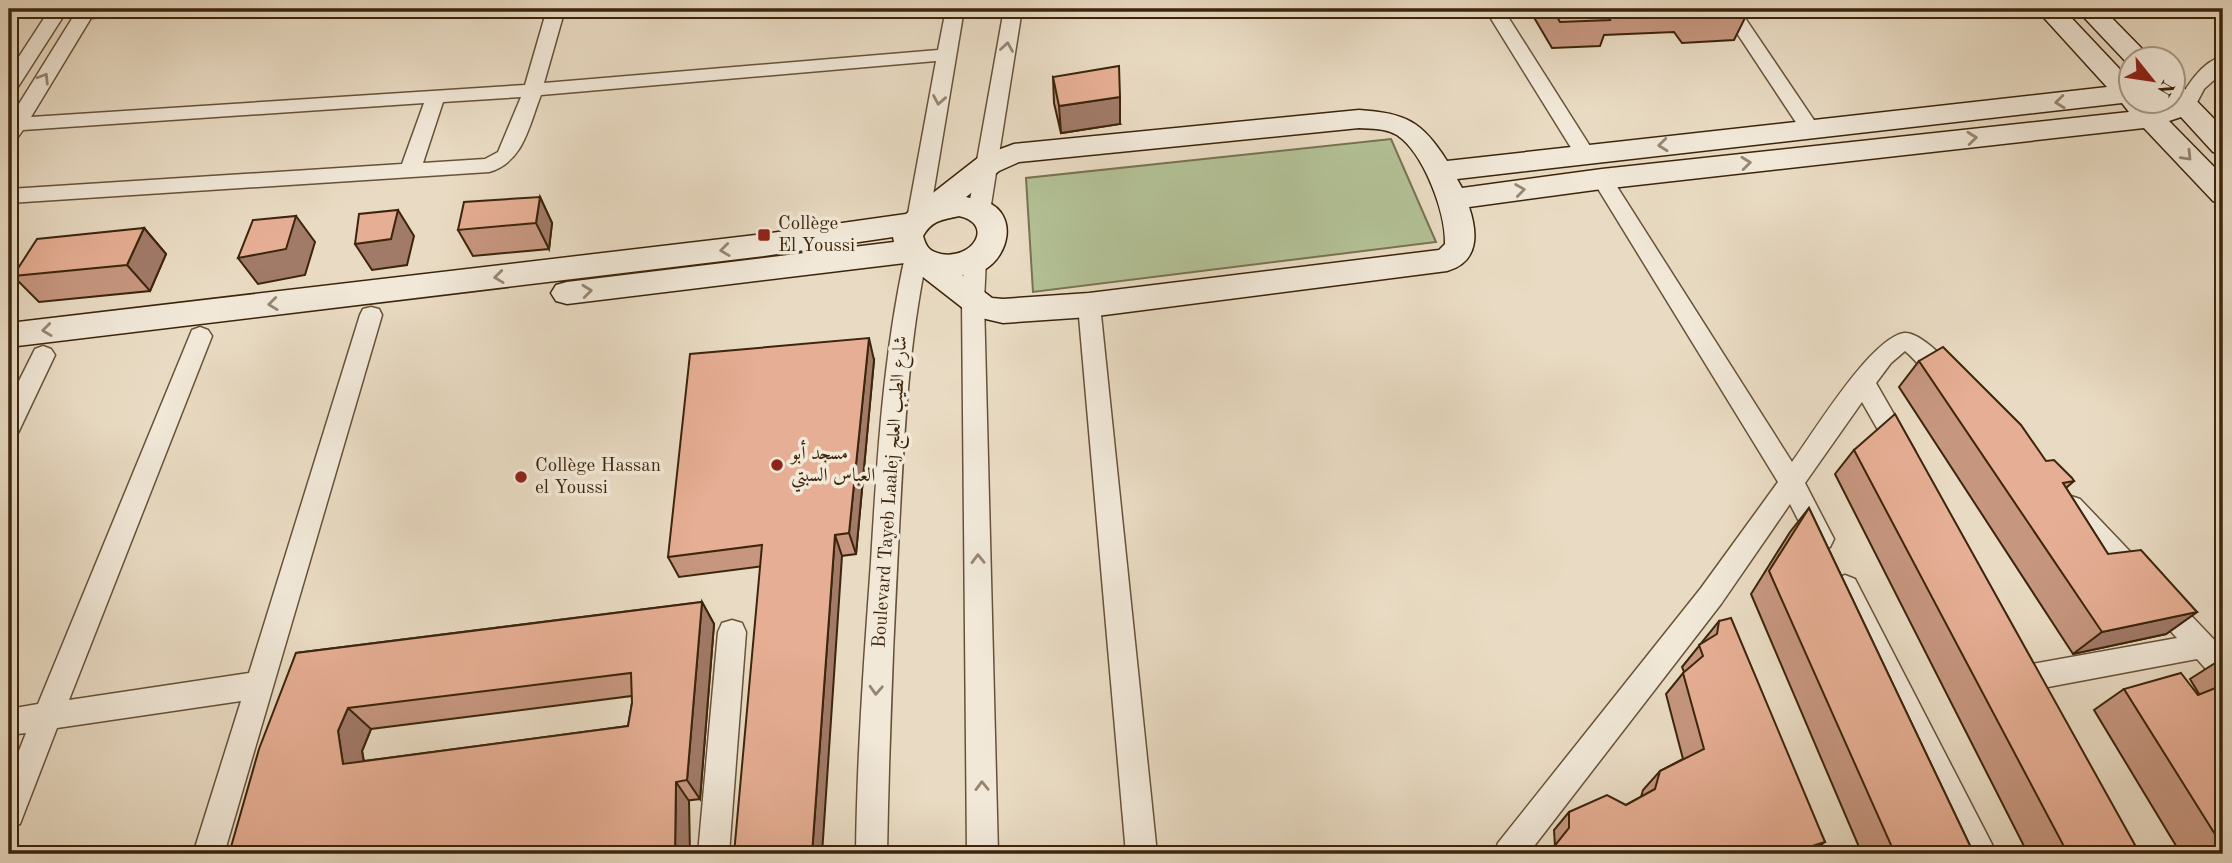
<svg xmlns="http://www.w3.org/2000/svg" width="2232" height="863" font-family="'Old Standard TT',Amiri,serif">
<rect width="100%" height="100%" fill="#e9dbc3"/>
<filter id="stains"><feTurbulence type="fractalNoise" baseFrequency=".00286" numOctaves="4"/><feColorMatrix values="0 0 0 0 .2 0 0 0 0 .09 0 0 0 0 .02 0 0 0 .5 -.17"/></filter>
<radialGradient id="worn" r=".72"><stop offset=".6" stop-color="#630" stop-opacity="0"/><stop offset="1" stop-color="#630" stop-opacity=".3"/></radialGradient>
<polygon fill="#b3c196" stroke="#787350" stroke-width="2" points="1391,139 1436,242 1033,292 1026,178"/>
<g fill="none" stroke-linecap="round" stroke-linejoin="round">
<defs>
<g id="street">
<polygon points="50,9 68,9 16,90 9,92 9,72"/>
<path d="M78 9H146L137 14 91 18 31 117 525 85 547 9H565L544 83 938 50 946 9H964L929 219 925 224 918 226 911 224 907 219 936 61 541 95C529 125 524 162 489 172L9 203V189L402 164 424 103 23 130 18 137 9 139V120ZM521 97 498 152 485 159 423 163 443 102Z"/>
<polygon points="1004,9 1022,9 990,211 986,216 972,216 968,211"/>
<polygon points="1485,9 1503,9 1595,154 1592,159 1578,159"/>
<polygon points="1721,9 1739,9 1820,129 1817,133 1803,133"/>
<path d="M2223 56V72L2204 89 2193 110H2179L2176 106C2186 87 2201 62 2223 56Z"/>
<path d="M1602 172 1609 174 1792 462C1814 432 1870 339 1904 333 1920 331 1953 365 1961 379L1957 385C1937 392 1920 363 1905 351L1891 363 1876 383 1915 451 1912 458 1903 461 1894 458 1862 402 1805 483 1834 539 1830 547 1821 550 1812 547 1790 504 1721 604 1528 854H1494L1498 843 1701 588 1778 482 1592 179 1595 174Z"/>
<path d="M916 248 924 251 927 256C908 346 904 438 899 530 893 638 889 746 887 854H856C857 757 864 659 871 562 877 460 883 357 905 256L908 251Z"/>
<polygon points="975,252 983,255 986,260 984,301 998,854 967,854 962,301 964,260 967,255"/>
<polygon points="1089,297 1097,299 1100,305 1157,854 1126,854 1078,305 1081,299"/>
<polygon points="371,307 379,309 382,315 224,854 193,854 241,701 57,728 20,824 9,828 9,776 26,733 9,735 9,709 38,704 192,330 200,327 208,330 212,336 69,700 249,673 360,315 363,309"/>
<polygon points="43,346 51,349 55,355 18,433 9,436 9,401 35,349"/>
<polygon points="2071,496 2080,499 2223,649 2223,681 2213,677 2197,659 2032,690 2022,686 2018,677 2022,668 2032,664 2177,638 2062,515 2058,507 2062,499"/>
<polygon points="1845,575 1855,579 1997,854 1966,854 1832,587 1835,579"/>
<polygon points="732,620 742,623 746,632 729,854 698,854 718,632 722,623"/>
</g>
<g id="secondary">
<path d="M2036 9H2063L2130 80V102H2150L2155 107 2172 102V84L2182 86 2223 128V154L2213 152 2181 117 2169 121 2223 176V204L2213 201 2144 128 1602 189 1469 207C1478 234 1479 262 1447 271L1089 317 1003 323 973 316 905 263 567 304 556 301 551 293 556 285 567 282 894 242 893 237 764 256 9 347V323L764 234 906 214 979 157 1014 144 1359 110C1405 113 1422 121 1447 161L2107 87ZM2122 103 2129 112 1602 169 1462 188 1457 179ZM1359 128C1372 129 1385 128 1397 135 1424 153 1446 213 1445 244L1439 250 1089 293 1003 299 992 298 962 275C969 274 978 273 984 270 1009 256 1018 215 987 202 981 199 973 199 966 197L999 171 1019 162ZM959 216C995 224 973 260 941 254 929 251 926 247 923 236 932 220 942 220 959 216Z"/>
<polygon points="2076,9 2103,9 2153,60 2130,60 2130,66"/>
</g>
</defs>
<use href="#street" stroke="#675238" stroke-width="3"/>
<use href="#secondary" stroke="#3c250a" stroke-width="3"/>
<use href="#street" fill="#f1e8d8" fill-rule="evenodd"/>
<use href="#secondary" fill="#f1e8d8" fill-rule="evenodd"/>
</g>
<g fill="#c6967f" stroke="#3c250a" stroke-width="2" fill-rule="evenodd">
<polygon points="1529,9 1743,9 1747,14 1734,40 1682,43 1674,32 1604,35 1600,46 1552,48"/>
<polygon points="1053,77 1120,124 1061,133 1054,103"/>
<polygon points="540,197 552,223 549,249 473,256 458,230"/>
<polygon points="144,228 166,254 150,291 39,302 13,276"/>
<polygon points="874,360 856,554 679,577 668,557"/>
<polygon points="1919,361 2046,461 2074,481 2066,488 2108,554 2197,612 2166,634 2073,654 1899,387"/>
<polygon points="1854,450 2140,854 2028,854 1835,474"/>
<polygon points="1809,508 1974,854 1862,854 1751,594 1790,532"/>
<path d="M702 602 714 624 700 799 229 854 296 653ZM632 696V703L628 726 364 761 362 751 371 729Z"/>
<polygon points="1719,621 1825,842 1555,846 1554,830 1569,812 1626,805 1641,797 1643,790 1660,771 1683,759 1666,694 1684,672 1682,667"/>
<polygon points="2223,658 2223,854 2181,854 2094,710 2124,689 2199,694 2190,679"/>
</g>
<g fill="#a17a68" stroke="#3c250a" stroke-width="2">
<polygon points="1120,97 1120,124 1061,133 1059,106"/>
<polygon points="540,197 552,223 549,249 536,223"/>
<polygon points="398,210 414,236 407,265 372,270 355,244"/>
<polygon points="296,216 315,242 305,275 258,284 238,258"/>
<polygon points="144,228 166,254 150,291 127,265"/>
<polygon points="869,338 874,360 856,554 849,533"/>
<polygon points="835,535 842,556 822,854 812,854"/>
<polygon points="702,602 714,624 700,799 687,780"/>
<polygon points="2197,612 2166,634 2073,654 2102,632"/>
<polygon points="348,708 371,729 362,751 367,783 343,764 338,731"/>
<polygon points="676,782 689,801 690,854 675,854"/>
<polygon points="1825,842 1809,854 1787,854"/>
</g>
<g fill="#e6ae94" stroke="#3c250a" stroke-width="2" fill-rule="evenodd">
<polygon points="1553,9 1616,9 1605,9 1610,20 1560,22"/>
<polygon points="1687,9 1743,9 1747,14 1693,17"/>
<polygon points="1119,66 1120,97 1059,106 1053,77"/>
<polygon points="540,197 536,223 458,230 464,202"/>
<polygon points="398,210 391,239 355,244 359,214"/>
<polygon points="296,216 286,249 238,258 253,220"/>
<polygon points="144,228 127,265 13,276 37,239"/>
<polygon points="869,338 849,533 835,535 812,854 734,854 762,545 668,557 690,354"/>
<polygon points="1943,347 2021,425 2046,461 2054,460 2072,478 2074,481 2063,483 2108,554 2141,550 2197,612 2102,632 1919,361"/>
<polygon points="1895,414 2140,854 2068,854 1854,450"/>
<polygon points="1809,508 1974,854 1895,854 1769,571"/>
<path d="M702 602 687 780 676 782 675 854H229L259 749 296 653ZM631 673 632 703 628 726 343 764 338 731 348 708Z"/>
<polygon points="1731,618 1825,842 1787,854 1548,854 1569,828 1569,812 1607,795 1626,805 1655,789 1660,771 1704,749 1683,673 1703,656 1699,645 1717,634 1719,621"/>
<polygon points="2181,673 2198,695 2223,685 2223,847 2124,689"/>
</g>
<defs><path id="oneway-chevron" d="M-2-3.5L2.5 0L-2 3.5" fill="none" stroke-width="1.6" stroke-linecap="round" stroke-linejoin="round" transform="scale(1.75)"/></defs>
<g stroke="#968671">
<use href="#oneway-chevron" transform="translate(1007 47) rotate(-81)"/>
<use href="#oneway-chevron" transform="translate(44 78) rotate(-58)"/>
<use href="#oneway-chevron" transform="translate(939 100) rotate(100)"/>
<use href="#oneway-chevron" transform="translate(2060 102) rotate(174)"/>
<use href="#oneway-chevron" transform="translate(1972 138) rotate(-6)"/>
<use href="#oneway-chevron" transform="translate(1663 145) rotate(174)"/>
<use href="#oneway-chevron" transform="translate(2187 156) rotate(46)"/>
<use href="#oneway-chevron" transform="translate(1746 163) rotate(-6)"/>
<use href="#oneway-chevron" transform="translate(1520 190) rotate(-8)"/>
<use href="#oneway-chevron" transform="translate(725 250) rotate(173)"/>
<use href="#oneway-chevron" transform="translate(499 277) rotate(173)"/>
<use href="#oneway-chevron" transform="translate(587 291) rotate(-6)"/>
<use href="#oneway-chevron" transform="translate(273 304) rotate(173)"/>
<use href="#oneway-chevron" transform="translate(47 330) rotate(173)"/>
<use href="#oneway-chevron" transform="translate(978 559) rotate(-91)"/>
<use href="#oneway-chevron" transform="translate(876 690) rotate(93)"/>
<use href="#oneway-chevron" transform="translate(982 786) rotate(-91)"/>
</g>
<g fill="#8f2418" stroke="#f1e8d8" stroke-width="2.5">
<rect x="757" y="228" width="14" height="14" rx="3.5"/>
<circle cx="777" cy="465" r="7"/>
<circle cx="521" cy="477" r="7"/>
</g>
<g text-anchor="middle" dominant-baseline="central" stroke-width="7" stroke-linejoin="round" paint-order="stroke">
<g font-size="19" fill="#3c250a" stroke="#f1e8d8" text-anchor="start">
<text x="778" y="224">Collège<tspan x="778" dy="22">El Youssi</tspan></text>
<text x="791" y="454">مسجد أبو<tspan x="791" dy="22">العباس السبتي</tspan></text>
<text x="535" y="466">Collège Hassan<tspan x="535" dy="22">el Youssi</tspan></text>
</g>
<g font-size="19" fill="#3c250a" stroke="#f1e8d8">
<text transform="translate(891 492) rotate(-86)">Boulevard Tayeb Laalej شارع الطيب العلج</text>
</g>
</g>
<rect width="2232" height="863" fill="none" stroke="#e9dbc3" stroke-width="35"/>
<rect x="10" y="10" width="2211" height="842" fill="none" stroke="#3c250a" stroke-width="3.5"/>
<rect x="18" y="18" width="2197" height="828" fill="none" stroke="#3c250a" stroke-width="2"/>
<g transform="translate(2152 80) rotate(120)"><circle r="33" fill="#f1e8d8" stroke="#a99a86" stroke-width="2"/>
<path d="M0-5L12 26L0 18L-12 26Z" fill="#8f2418"/>
<text y="-10" font-size="19" font-weight="bold" text-anchor="middle" fill="#3c250a">N</text>
</g>
<rect width="100%" height="100%" filter="url(#stains)"/>
<rect width="100%" height="100%" fill="url(#worn)"/>
</svg>
